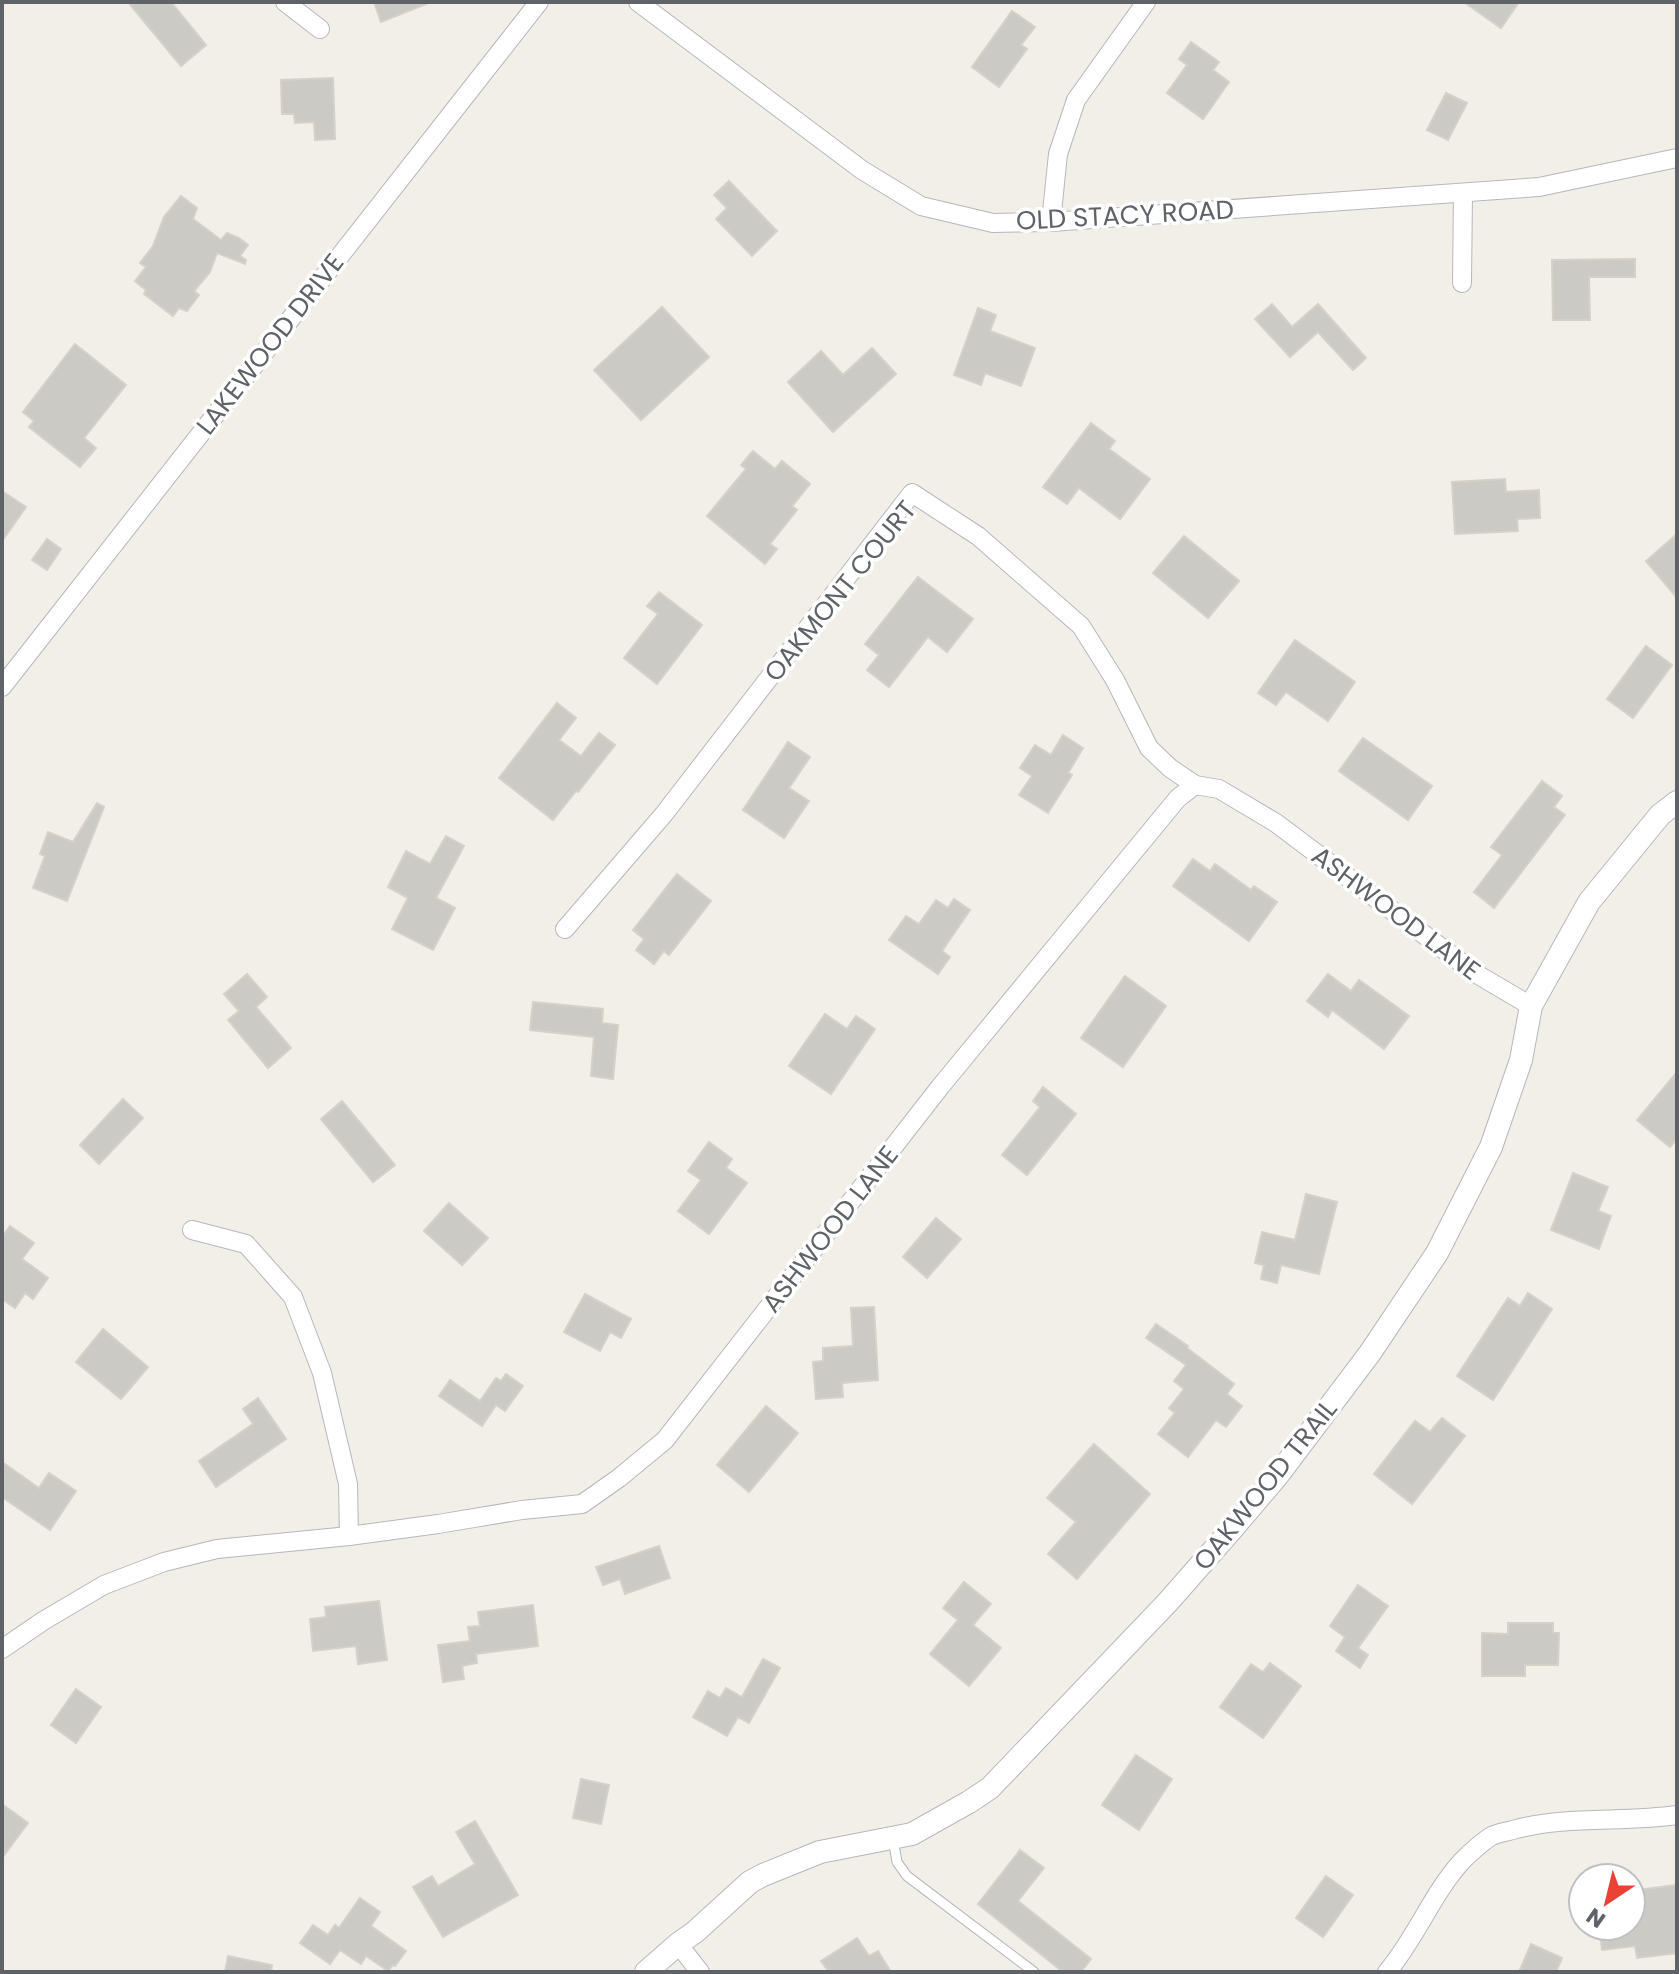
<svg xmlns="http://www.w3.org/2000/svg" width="1679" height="1974" font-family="Poppins,sans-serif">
<rect width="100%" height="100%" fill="#f1efe8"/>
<g fill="#cccac5" stroke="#d6d1c6" stroke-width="2">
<polygon points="128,2 171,2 206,45 181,66"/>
<polygon points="374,2 428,2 429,3 381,22"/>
<polygon points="1464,2 1519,2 1501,28"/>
<polygon points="1012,11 1035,27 1021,45 1027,49 999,87 972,67"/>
<polygon points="1191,42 1219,62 1213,70 1229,82 1203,119 1167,93 1187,65 1179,59"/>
<polygon points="333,78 335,139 315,140 314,122 295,123 294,114 282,114 281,80"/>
<polygon points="1446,93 1467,103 1448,140 1427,130"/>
<polygon points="729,181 777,231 752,256 716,219 727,208 714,195"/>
<polygon points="181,196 197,208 193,219 221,240 227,233 239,238 248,245 240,256 246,260 245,264 217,253 210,272 194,291 199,295 187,311 179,308 173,316 144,294 146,290 135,281 146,267 140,263 153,246 164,217"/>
<polygon points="1635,259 1635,277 1589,277 1590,320 1553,320 1552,260"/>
<polygon points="1272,304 1292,327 1318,304 1366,358 1353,370 1318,332 1290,357 1255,319"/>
<polygon points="662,307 709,357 641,420 594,370"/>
<polygon points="978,308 996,315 990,331 1035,348 1021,386 985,373 981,385 954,375"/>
<polygon points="75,344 126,385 84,438 96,448 80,467 29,427 34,421 23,412"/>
<polygon points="872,348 896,374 833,432 788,382 821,351 843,375"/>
<polygon points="1091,423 1115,441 1109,449 1150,479 1120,519 1079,488 1067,504 1043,487"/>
<polygon points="753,451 775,469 782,461 810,484 792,506 797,510 770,544 777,549 765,564 707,516 746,469 741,465"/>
<polygon points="1505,479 1506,492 1539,490 1540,518 1517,519 1518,531 1455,534 1452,482"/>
<polygon points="2,491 26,507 2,541"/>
<polygon points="1677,534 1677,598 1646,561"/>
<polygon points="1184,536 1239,581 1208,618 1153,573"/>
<polygon points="47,539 61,549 47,570 32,560"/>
<polygon points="918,577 973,619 947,652 928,637 889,687 867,670 879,655 865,644"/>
<polygon points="659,592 702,625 657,684 624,658 658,614 647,606"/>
<polygon points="1295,640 1355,682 1328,721 1286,692 1276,705 1258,693"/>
<polygon points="1646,646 1672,665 1633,718 1607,699"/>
<polygon points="557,703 576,718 559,740 581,756 599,733 615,745 578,792 576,791 553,820 499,778"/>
<polygon points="1063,735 1083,748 1068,773 1072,775 1048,813 1019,795 1032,776 1020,768 1035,745 1051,755"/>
<polygon points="1363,738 1432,786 1408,820 1339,771"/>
<polygon points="788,742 810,757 789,788 809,801 784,838 743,810"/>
<polygon points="1542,781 1562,796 1554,807 1565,815 1494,908 1474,892 1502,855 1491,847"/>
<polygon points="97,803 104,807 67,901 33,888 45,856 40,854 48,832 73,842"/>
<polygon points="446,836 464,846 436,898 455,908 433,950 392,929 408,898 388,887 406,851 430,864"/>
<polygon points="1193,859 1210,871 1215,864 1251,890 1254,886 1277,902 1249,941 1173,886"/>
<polygon points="677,874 711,901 669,955 664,951 654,964 636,950 644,939 633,930"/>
<polygon points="954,899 970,910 942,951 950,957 938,974 889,940 906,916 919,924 936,900 948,908"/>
<polygon points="247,974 267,997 256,1007 291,1048 268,1068 228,1020 239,1011 224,994"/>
<polygon points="1328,974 1351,991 1359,980 1409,1016 1384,1049 1332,1010 1328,1017 1307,1001"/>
<polygon points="1125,976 1166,1006 1123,1067 1081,1038"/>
<polygon points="533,1002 603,1009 602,1023 618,1025 613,1079 591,1076 594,1037 530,1030"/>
<polygon points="825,1014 847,1029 856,1016 875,1029 831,1094 789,1066"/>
<polygon points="1677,1072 1677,1139 1670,1147 1637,1120"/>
<polygon points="1043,1087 1076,1114 1027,1175 1002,1155 1040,1107 1033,1101"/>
<polygon points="123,1099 143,1118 99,1164 80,1145"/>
<polygon points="342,1101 395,1165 373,1182 321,1119"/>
<polygon points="709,1142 732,1159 726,1168 747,1183 709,1234 678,1211 701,1180 688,1171"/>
<polygon points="1573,1173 1608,1187 1598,1211 1611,1216 1599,1249 1551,1230"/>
<polygon points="1306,1194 1337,1202 1319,1274 1281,1265 1277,1283 1261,1279 1264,1265 1255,1263 1262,1232 1295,1240"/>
<polygon points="449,1203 488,1238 462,1265 424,1231"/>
<polygon points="936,1218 961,1239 927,1278 903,1257"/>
<polygon points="10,1226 34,1243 22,1259 48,1278 33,1299 25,1293 15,1308 2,1299 2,1237"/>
<polygon points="1528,1293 1552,1309 1493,1400 1457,1376 1508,1298 1520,1306"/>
<polygon points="585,1294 631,1319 621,1338 610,1332 600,1351 564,1332"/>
<polygon points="874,1307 878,1380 842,1383 843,1397 816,1399 813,1362 823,1361 823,1348 853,1346 851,1308"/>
<polygon points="1156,1324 1188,1346 1187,1348 1234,1384 1227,1394 1242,1406 1226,1427 1216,1420 1188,1457 1158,1434 1175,1413 1169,1408 1184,1389 1174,1381 1186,1365 1146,1338"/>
<polygon points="103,1329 148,1367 121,1399 76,1362"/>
<polygon points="506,1374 523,1386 505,1411 496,1405 482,1426 439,1396 450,1380 480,1401 496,1378 501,1381"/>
<polygon points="258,1398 286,1439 216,1487 199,1461 253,1424 243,1409"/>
<polygon points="766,1406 798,1433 749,1492 717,1465"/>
<polygon points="1442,1418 1465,1436 1412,1504 1374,1474 1415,1421 1430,1432"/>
<polygon points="1094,1444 1150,1494 1077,1579 1048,1554 1076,1522 1047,1498"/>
<polygon points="2,1462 39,1488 49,1473 76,1491 50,1530 2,1497"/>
<polygon points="659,1546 670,1578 625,1594 620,1579 603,1585 596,1567"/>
<polygon points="964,1582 991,1604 973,1625 1001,1648 969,1686 930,1654 958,1620 943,1608"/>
<polygon points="1358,1585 1388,1606 1358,1648 1368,1655 1360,1668 1336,1651 1345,1637 1330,1626"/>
<polygon points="379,1601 387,1660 358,1664 356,1646 313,1651 310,1619 326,1617 325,1607"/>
<polygon points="533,1605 538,1646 476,1654 477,1663 462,1666 464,1679 443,1682 438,1645 470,1641 468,1627 480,1626 478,1612"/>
<polygon points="1508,1623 1553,1623 1553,1633 1559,1633 1558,1665 1525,1665 1525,1676 1482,1676 1482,1633 1508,1634"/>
<polygon points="763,1659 780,1668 749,1723 738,1717 727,1736 693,1717 708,1691 720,1698 726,1688 742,1697"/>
<polygon points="1270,1663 1301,1686 1263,1738 1220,1707 1251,1664 1263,1672"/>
<polygon points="76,1689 101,1707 76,1743 51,1725"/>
<polygon points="1136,1755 1172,1779 1139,1830 1102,1805"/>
<polygon points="581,1779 609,1785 601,1824 573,1818"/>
<polygon points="2,1804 28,1823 2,1858"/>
<polygon points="475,1821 518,1895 443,1937 413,1887 432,1876 438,1886 475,1864 456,1832"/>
<polygon points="1020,1850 1044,1868 1018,1901 1091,1959 1081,1972 1063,1972 978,1904"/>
<polygon points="1326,1876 1353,1895 1323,1937 1296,1918"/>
<polygon points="1677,1885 1677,1953 1637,1958 1635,1946 1602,1950 1599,1926 1631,1926 1631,1891"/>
<polygon points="360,1898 380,1912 371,1926 406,1951 395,1966 393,1965 388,1971 366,1956 361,1964 340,1950 330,1964 300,1943 313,1925 328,1935 335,1925 339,1928"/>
<polygon points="857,1938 869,1956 878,1951 891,1972 829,1972 821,1961"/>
<polygon points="1531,1944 1562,1958 1556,1972 1519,1972"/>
<polygon points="228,1956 272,1965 271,1972 225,1972"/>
</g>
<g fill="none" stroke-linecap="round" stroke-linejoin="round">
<defs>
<polyline id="service" points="893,1838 897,1862 907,1876 1034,1972"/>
<g id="minor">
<polyline points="285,2 320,29"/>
<polyline points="638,2 862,170 921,206 993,223 1051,222 1539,187 1677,158"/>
<polyline points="1051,222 1058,154 1076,100 1146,2"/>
<polyline points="1462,283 1463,193"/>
<polyline points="2,687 539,2"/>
<polyline points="565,929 664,814 912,493 978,536 1081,626 1115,680 1149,748 1170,768 1195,785"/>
<polyline points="192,1230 246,1244 293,1297 322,1373 348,1484 349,1536"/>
<polyline points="2,1649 43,1621 104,1585 164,1562 217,1549 349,1536 438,1524 522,1510 582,1504 619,1478 665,1440 940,1087 1178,798 1195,785 1219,789 1276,823 1475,973 1531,1006"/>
<polyline points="678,1944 700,1972"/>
<path d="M1387 1972C1416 1938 1432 1894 1462 1861 1470 1853 1481 1843 1490 1837 1496 1833 1506 1832 1513 1830 1566 1815 1623 1823 1677 1815"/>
</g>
<polyline id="tertiary" points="646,1972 678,1944 695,1932 750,1882 763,1875 820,1852 912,1834 969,1802 990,1788 1167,1603 1233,1528 1278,1475 1370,1353 1437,1253 1491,1147 1521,1060 1531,1006 1589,902 1660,815 1677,802"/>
</defs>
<use href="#service" stroke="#b5b8bc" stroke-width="11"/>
<use href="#minor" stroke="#b5b8bc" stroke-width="20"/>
<use href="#tertiary" stroke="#b5b8bc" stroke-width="24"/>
<use href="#service" stroke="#fff" stroke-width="9"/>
<use href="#minor" stroke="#fff" stroke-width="18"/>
<use href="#tertiary" stroke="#fff" stroke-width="22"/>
</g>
<g text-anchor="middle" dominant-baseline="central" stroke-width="7" stroke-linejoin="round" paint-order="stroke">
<g font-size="26" fill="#5f6368" stroke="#fff">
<text transform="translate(1125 215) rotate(-3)">OLD STACY ROAD</text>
<text transform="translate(270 344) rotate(-52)">LAKEWOOD DRIVE</text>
<text transform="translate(840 591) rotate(-51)">OAKMONT COURT</text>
<text transform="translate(1396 913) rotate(37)">ASHWOOD LANE</text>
<text transform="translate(830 1229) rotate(-52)">ASHWOOD LANE</text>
<text transform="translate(1265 1485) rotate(-51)">OAKWOOD TRAIL</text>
</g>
</g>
<rect width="1679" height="1974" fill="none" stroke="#5f6368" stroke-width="8"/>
<g transform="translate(1607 1902) rotate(215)"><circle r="38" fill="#ffffff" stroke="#bfc1c3" stroke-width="2"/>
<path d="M0-6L14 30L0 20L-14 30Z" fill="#ea4335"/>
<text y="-12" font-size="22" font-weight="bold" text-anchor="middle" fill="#5f6368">N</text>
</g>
</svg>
